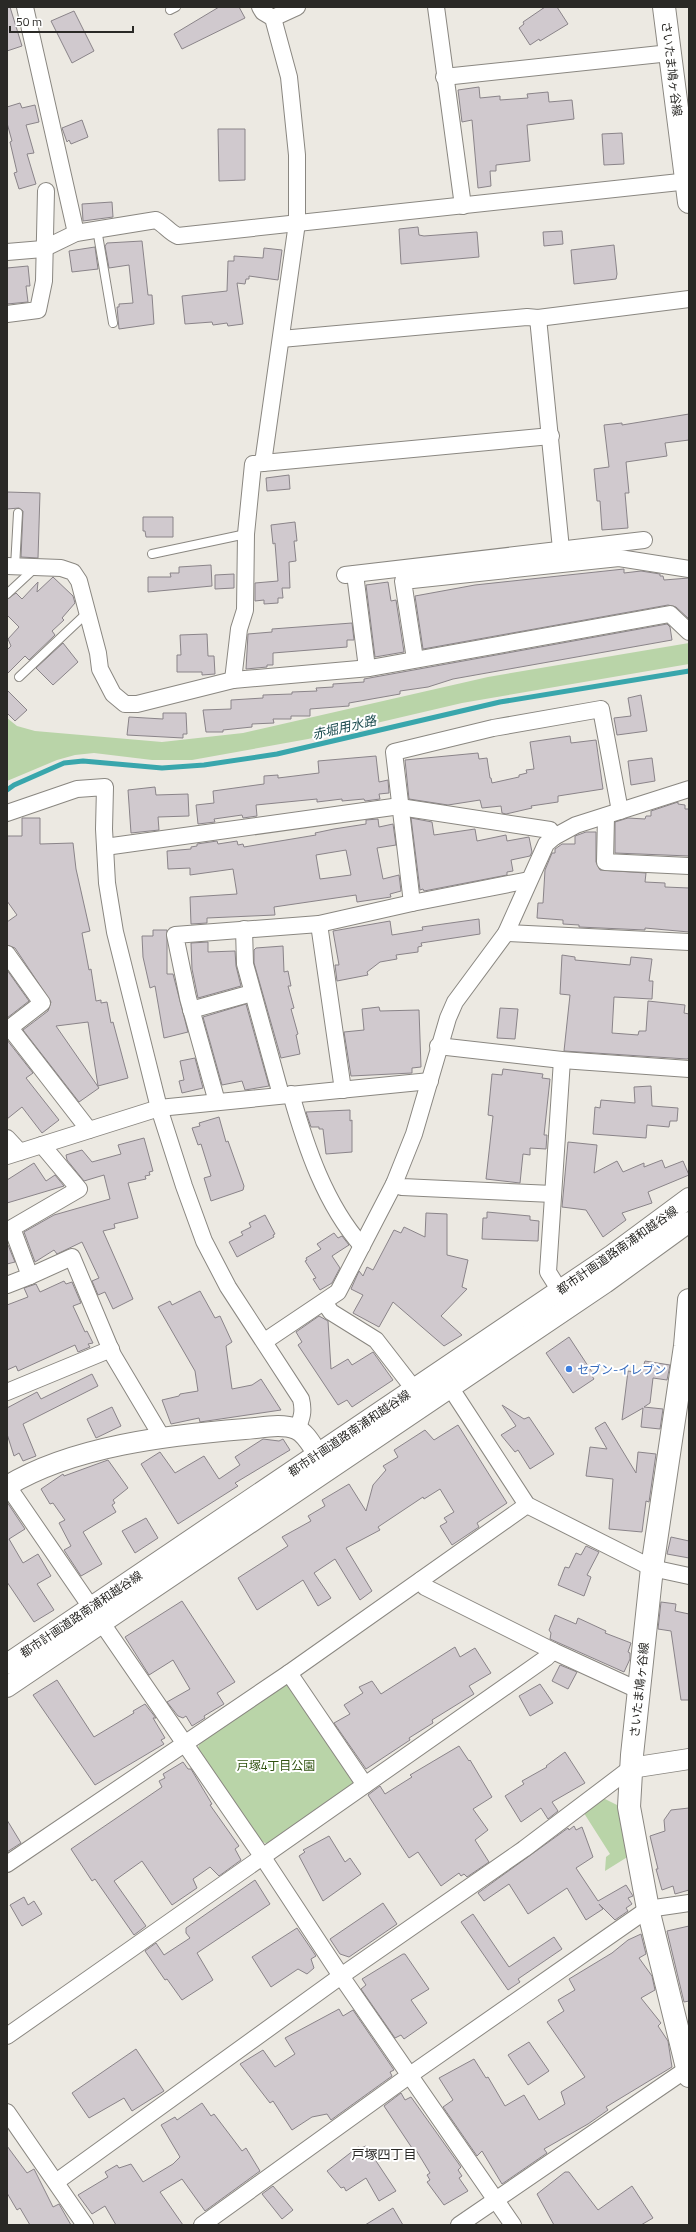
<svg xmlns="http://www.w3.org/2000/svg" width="696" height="2232" font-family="'Titillium Web','Noto Sans JP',sans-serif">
<rect width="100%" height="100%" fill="#ece9e2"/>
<g fill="#b9d4a8">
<polygon points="689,643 689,664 462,703 308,739 192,760 152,760 94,753 75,755 57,760 7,781 7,718 17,726 35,731 162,742 243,733 488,677"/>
<polygon points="284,1681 291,1683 355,1780 354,1787 271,1845 257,1840 197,1750 202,1738"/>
<polygon points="601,1797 617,1805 629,1856 605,1871 606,1857 610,1854 582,1810"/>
</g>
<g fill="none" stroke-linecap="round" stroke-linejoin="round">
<polyline stroke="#39a6ac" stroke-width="5" points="7,790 14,785 64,763 83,761 162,768 204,765 277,754 500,702 689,671"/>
</g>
<g fill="#d0c9ce" stroke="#8a8489" fill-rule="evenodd">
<polygon points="7,7 10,7 22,46 7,51"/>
<polygon points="219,7 239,7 245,18 182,49 174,34"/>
<polygon points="545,7 557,7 568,24 540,41 539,39 530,45 519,28 524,24 523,22"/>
<polygon points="74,11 94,51 72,63 51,21"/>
<polygon points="479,87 480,98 500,96 500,100 528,98 527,94 548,92 549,102 572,100 574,119 527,125 530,161 496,165 496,171 490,171 491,186 478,188 472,120 462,122 458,90"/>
<polygon points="20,103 22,108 35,105 39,122 26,125 34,153 27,154 36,184 19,189 14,173 17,172 10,142 12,141 7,123 7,107"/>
<polygon points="82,120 88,137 71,144 69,140 67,142 62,128"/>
<polygon points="218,129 245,129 245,180 219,181"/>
<polygon points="622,133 624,164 604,165 602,134"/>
<polygon points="112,202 113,217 83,221 82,204"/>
<polygon points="418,227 419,235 424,236 477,232 479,257 401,264 399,229"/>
<polygon points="562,231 563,244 544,246 543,232"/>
<polygon points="142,241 148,295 152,295 154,324 119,329 117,307 119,307 119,304 133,303 129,265 109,268 105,246 107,243"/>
<polygon points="614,245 617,274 616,279 574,284 571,250"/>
<polygon points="95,247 98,269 72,272 69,251"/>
<polygon points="264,248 282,250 278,280 249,276 249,279 246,279 245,284 237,283 243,324 228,326 227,323 213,325 212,322 185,324 182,296 227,291 228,261 234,261 234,256 263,258"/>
<polygon points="28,266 30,286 26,286 28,302 7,304 7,268"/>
<polygon points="689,414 689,440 665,443 667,456 626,462 629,493 625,493 628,528 602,530 600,501 597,501 594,469 609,467 604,425 622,423 622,425"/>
<polygon points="289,475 290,489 267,491 266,478"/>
<polygon points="7,492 40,493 38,558 21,557 23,511 19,508 7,509"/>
<polygon points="143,517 173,517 173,537 146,537 145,531 143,531"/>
<polygon points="295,522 297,541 294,541 296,561 289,562 290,588 282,588 283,598 278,598 278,603 264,604 264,600 255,601 255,583 278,581 275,543 273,544 271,525"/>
<polygon points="211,565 212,586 148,592 148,577 171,577 170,573 179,573 179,567"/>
<polygon points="624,569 624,573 641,571 660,574 660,576 663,576 664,580 689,578 689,619 676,607 668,605 423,649 415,596 475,585"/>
<polygon points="234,574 234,588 215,589 215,575"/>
<polygon points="53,577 73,596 75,603 62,618 64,620 52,631 55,635 29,660 25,656 7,674 7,650 11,646 8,639 19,627 7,615 7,599 16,593 22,599 38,582 37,592"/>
<polygon points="388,582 391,601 396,600 404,652 375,657 366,585"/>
<polygon points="352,623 354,640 347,640 347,647 273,653 273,665 267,665 267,667 246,669 248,634 272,632 272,629"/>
<polygon points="667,624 670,627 672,640 453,679 428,687 400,691 400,694 349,703 349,706 310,709 310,716 291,716 291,719 273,719 274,723 252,724 252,727 223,730 223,732 206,732 203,710 231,709 231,700 263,698 263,695 292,694 292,692 317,691 316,688 333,687 333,684 364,682 364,679"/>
<polygon points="207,634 208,656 214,656 215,674 202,675 202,672 177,672 177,655 181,655 180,635"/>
<polygon points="63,643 78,662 53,685 36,668"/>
<polygon points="7,690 27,710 15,721 7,713"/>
<polygon points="641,695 647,731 617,735 614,718 631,716 628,698"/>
<polygon points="163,713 186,713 187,734 183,734 183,738 127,735 129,717 163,719"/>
<polygon points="570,736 571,743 596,740 603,789 558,796 558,802 531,806 532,808 506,814 502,813 501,806 482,808 480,800 448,805 409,799 405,760 478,753 479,759 487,758 490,778 491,778 492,783 519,777 519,775 527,773 526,770 534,769 530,742"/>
<polygon points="376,756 379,782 388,780 389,793 379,794 380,799 365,801 364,799 342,801 342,799 317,802 317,799 256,805 257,816 243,818 242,815 214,819 215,822 198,824 196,805 214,803 213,791 264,784 264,776 278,775 278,778 319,773 318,761"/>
<polygon points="652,758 655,781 631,785 628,761"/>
<polygon points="155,787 156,795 188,794 189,816 158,817 159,830 131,833 128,790"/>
<polygon points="678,802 678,804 685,805 685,809 689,809 689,856 615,853 615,822 628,818 645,819 646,816 651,816 651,811"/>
<polygon points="22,818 40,818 40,844 73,843 76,869 90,931 82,933 89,970 91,969 96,1001 101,1000 101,1003 107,1002 111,1023 113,1022 128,1078 98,1086 88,1022 56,1026 99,1088 79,1102 23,1030 48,1011 51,1002 15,948 7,945 7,922 17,915 7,901 7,836 22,836"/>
<polygon points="411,818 432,822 434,835 475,829 477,841 506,835 507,841 529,837 532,852 530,856 511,860 513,871 507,872 507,875 424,891 423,889 420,890"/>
<path d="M378 819 379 827 393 824 396 845 377 848 383 879 399 875 401 891 390 894 391 897 357 902 356 895 274 907 275 915 207 918V923L191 924 190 897 237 894 233 869 190 875V868L168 869 167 851 191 849V847L197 846V844L217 841 218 844 237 841 238 845 243 844 244 847 316 835 315 833 334 829 366 824V820ZM346 850 351 875 320 879 316 855Z"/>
<polygon points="586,832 596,832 596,862 600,870 646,873 645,882 665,883 665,887 689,888 689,932 645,928 645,930 579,927 579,925 563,924 563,920 537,918 538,903 543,903 545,870 552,853 555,853 555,849 562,844 575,844 575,836"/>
<polygon points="479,919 480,934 421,943 422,946 418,947 418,952 396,955 397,959 380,962 367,972 368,975 337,981 335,965 339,965 333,931 390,921 392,935 423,930 422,927"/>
<polygon points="153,930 167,930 167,974 173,974 188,1032 164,1038 155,986 150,988 143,957 142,936 153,936"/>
<polygon points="208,942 208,952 235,951 236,966 241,986 198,998 192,969 191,943"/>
<polygon points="283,946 284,972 288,971 291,986 288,986 294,1008 291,1009 298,1034 296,1035 300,1054 281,1058 254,963 254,950 256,948"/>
<polygon points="562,955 575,957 575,960 630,965 631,957 652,959 649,981 653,981 652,999 614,997 612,1033 638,1035 639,1031 646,1031 648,1001 685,1005 684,1013 689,1014 689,1058 687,1059 564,1051 570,995 560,994"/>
<polygon points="7,970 29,1001 7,1018"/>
<polygon points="246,1004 269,1086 245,1090 242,1081 222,1085 203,1017"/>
<polygon points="379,1007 380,1011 419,1010 421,1067 412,1068 412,1073 351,1076 344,1032 364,1030 362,1009"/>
<polygon points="500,1008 518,1009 515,1039 497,1038"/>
<polygon points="7,1040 33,1073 26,1078 59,1120 42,1133 22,1107 7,1119"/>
<polygon points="195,1058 203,1088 182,1093 179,1081 184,1080 180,1061"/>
<polygon points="503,1069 543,1074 542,1078 550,1079 544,1135 547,1135 546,1149 530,1148 530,1155 523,1154 520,1183 486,1179 493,1116 488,1115 492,1074 502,1075"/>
<polygon points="651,1086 652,1106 678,1108 677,1121 670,1121 669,1127 647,1125 646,1138 593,1134 595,1107 600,1108 601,1100 635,1103 634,1087"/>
<polygon points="350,1110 350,1121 352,1120 352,1152 326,1154 323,1129 319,1129 319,1127 311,1127 306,1112"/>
<polygon points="219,1117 226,1142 228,1141 244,1186 243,1190 211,1201 204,1178 211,1176 201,1144 198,1145 192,1128 200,1126 199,1123"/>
<polygon points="144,1138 153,1171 149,1172 150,1175 145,1176 146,1179 128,1183 138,1218 114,1224 115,1228 103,1231 133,1299 113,1309 105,1292 98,1295 92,1281 99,1278 82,1242 57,1254 54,1250 35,1262 24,1232 54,1215 110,1199 104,1175 84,1181 67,1160 66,1155 82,1150 92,1162 121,1154 118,1145"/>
<polygon points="568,1142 597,1145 594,1173 617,1161 623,1172 644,1163 644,1167 662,1160 665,1168 683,1161 689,1175 648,1192 652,1203 622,1213 626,1220 603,1237 586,1210 562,1207"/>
<polygon points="34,1163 46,1181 55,1175 64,1186 7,1203 7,1180"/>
<polygon points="487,1212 530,1216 530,1220 539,1221 538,1241 482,1239 483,1218 487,1218"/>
<polygon points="426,1213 447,1214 447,1255 468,1260 462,1287 467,1289 441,1316 462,1335 444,1346 393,1302 379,1327 353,1313 363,1295 351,1289 359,1271 363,1276 367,1267 373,1270 394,1230 401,1233 404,1227 425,1237"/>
<polygon points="265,1215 275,1234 273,1235 274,1237 237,1257 229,1242 243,1235 241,1232 251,1227 249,1223"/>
<polygon points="334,1233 338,1238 342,1236 349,1245 332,1256 340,1268 332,1283 320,1290 313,1279 316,1278 305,1261 307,1260 306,1258 321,1249 317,1244"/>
<polygon points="7,1245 8,1245 15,1262 7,1264"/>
<polygon points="64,1281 66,1284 72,1282 81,1303 73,1306 85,1332 87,1331 93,1343 88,1344 90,1347 78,1352 75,1345 18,1371 16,1366 7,1370 7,1305 28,1297 24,1288 36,1284 40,1292"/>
<polygon points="200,1291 215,1318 220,1316 232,1342 226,1346 232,1389 252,1385 261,1379 281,1410 200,1422 199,1418 171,1424 162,1400 179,1396 180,1394 198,1391 195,1371 158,1307 170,1301 172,1305"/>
<polygon points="319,1316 328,1321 331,1369 348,1359 352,1365 373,1352 393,1380 352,1407 347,1400 338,1405 298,1345 302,1342 296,1332"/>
<polygon points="569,1337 592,1372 590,1373 594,1379 573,1393 546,1353"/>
<polygon points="645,1361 670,1365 667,1380 653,1378 650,1403 644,1407 663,1409 660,1429 641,1427 643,1408 622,1420 628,1371 641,1373"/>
<polygon points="92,1374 98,1386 23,1424 36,1456 23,1461 19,1453 14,1456 7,1434 7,1408 37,1392 41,1399"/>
<polygon points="502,1405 524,1419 529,1417 554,1454 530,1469 518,1450 515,1452 501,1435 516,1426"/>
<polygon points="112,1407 121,1426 96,1438 87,1419"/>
<polygon points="605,1422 636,1473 638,1452 656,1454 649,1502 646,1501 642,1532 609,1529 613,1479 586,1476 590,1447 607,1449 595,1428"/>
<polygon points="458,1425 507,1503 477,1523 479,1527 452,1545 440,1526 447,1522 444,1518 454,1512 440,1489 424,1499 423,1497 378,1527 380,1530 346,1548 372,1591 360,1600 335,1559 314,1573 331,1598 318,1606 303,1580 257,1610 238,1578 288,1546 282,1537 311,1521 308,1516 325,1506 322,1500 349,1484 366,1511 373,1485 386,1470 383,1466 398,1457 394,1450 425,1430 434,1440"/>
<polygon points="263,1439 279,1441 283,1439 290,1450 235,1483 238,1486 178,1524 141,1464 160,1452 175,1473 204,1456 219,1479 240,1465 235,1457"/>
<polygon points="108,1460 128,1488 113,1500 115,1503 112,1505 116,1512 83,1532 102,1564 81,1576 64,1550 71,1546 59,1523 65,1520 53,1503 50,1504 41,1489 63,1474 64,1476"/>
<polygon points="7,1502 25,1529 9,1539 23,1563 38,1554 51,1576 37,1584 54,1610 34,1622 7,1582"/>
<polygon points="146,1518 158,1538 135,1553 122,1531"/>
<polygon points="671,1537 689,1541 689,1558 667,1554"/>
<polygon points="586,1546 599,1552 587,1575 591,1577 584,1596 558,1585 565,1567 569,1568 576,1553 581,1555"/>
<polygon points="182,1601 235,1682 217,1693 224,1704 204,1716 205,1718 192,1726 186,1716 183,1718 178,1716 167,1702 190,1689 173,1660 149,1675 125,1637"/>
<polygon points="661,1602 676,1604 675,1611 689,1614 689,1700 681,1700 671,1631 658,1629"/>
<polygon points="555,1615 576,1624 578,1618 606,1631 605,1633 631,1643 628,1652 630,1653 630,1659 624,1672 550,1639 551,1633 549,1630"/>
<polygon points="455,1647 460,1657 475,1648 491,1673 469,1686 474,1694 432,1720 433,1723 409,1738 410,1740 366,1769 334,1723 350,1714 344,1705 363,1693 359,1687 372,1681 381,1694"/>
<polygon points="560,1665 577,1672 568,1689 552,1681"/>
<polygon points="57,1680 94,1737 134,1713 133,1711 145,1704 156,1718 153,1718 165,1738 161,1740 164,1744 95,1785 33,1695"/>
<polygon points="540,1684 553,1703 530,1716 519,1696"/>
<polygon points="459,1746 469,1761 470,1760 492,1797 473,1809 488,1830 475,1840 489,1862 467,1877 464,1874 461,1876 459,1873 441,1886 418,1852 409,1858 368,1795 380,1786 385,1794 412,1777 410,1775"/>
<polygon points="565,1752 585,1783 552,1802 558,1811 548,1819 541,1808 521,1822 505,1796 524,1784 522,1781 547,1767 546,1766"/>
<polygon points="183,1762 188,1769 191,1769 212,1804 210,1805 239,1846 235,1849 241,1860 219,1876 210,1867 193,1879 197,1888 172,1905 142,1861 114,1881 146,1926 134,1935 95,1879 92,1881 71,1849 162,1787 159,1781 165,1778 163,1774"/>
<polygon points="689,1808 689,1890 675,1894 673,1886 662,1890 656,1869 658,1869 650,1836 665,1831 664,1820 671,1810"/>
<polygon points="7,1820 21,1843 7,1852"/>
<polygon points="574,1826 576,1830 582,1827 593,1857 576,1868 598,1901 626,1885 633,1896 628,1898 632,1904 626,1908 628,1911 615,1920 599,1904 603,1909 586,1920 567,1888 528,1914 509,1884 484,1901 478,1893 568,1828 569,1830"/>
<polygon points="329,1836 345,1862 350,1858 361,1874 323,1901 299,1856 305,1852 303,1850"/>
<polygon points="255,1880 270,1904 197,1953 213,1980 182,2000 167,1979 165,1980 145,1951 156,1943 164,1955 190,1938 186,1933 186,1928"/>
<polygon points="24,1897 28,1905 34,1901 42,1914 22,1926 10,1905"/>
<polygon points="383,1903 397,1924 349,1957 340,1954 330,1939"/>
<polygon points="473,1914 509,1967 554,1937 562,1949 518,1979 520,1982 508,1990 461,1922"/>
<polygon points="689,1926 689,2001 684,2002 667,1931"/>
<polygon points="297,1928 316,1956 311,1959 314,1968 307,1974 298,1969 271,1987 252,1957"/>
<polygon points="641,1934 646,1954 639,1958 652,1976 655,1990 641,1998 661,2023 658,2026 668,2041 672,2067 606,2107 608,2110 588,2124 544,2149 547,2153 502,2184 482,2151 477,2156 443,2107 453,2100 439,2078 474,2059 486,2078 488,2077 505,2106 524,2095 539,2120 565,2104 561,2092 585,2077 547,2022 564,2011 558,2000 575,1990 569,1979 612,1953 628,1940"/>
<polygon points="403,1954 405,1954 429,1989 411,2000 427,2023 404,2039 401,2035 395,2038 361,1989 366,1985 362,1979"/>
<polygon points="339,2009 343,2016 353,2010 394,2070 390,2072 392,2076 331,2120 327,2114 312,2117 292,2130 273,2101 270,2103 240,2064 263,2050 275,2067 295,2054 285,2038"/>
<polygon points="529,2042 549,2071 528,2085 508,2055"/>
<polygon points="136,2049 164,2091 132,2111 124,2098 89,2118 72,2093"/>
<polygon points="401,2093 405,2100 411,2097 461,2167 458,2170 462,2176 459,2178 468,2191 444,2205 427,2182 430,2180 427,2175 430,2173 416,2150 414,2151 384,2106"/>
<polygon points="202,2103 211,2116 214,2114 242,2151 246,2148 260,2171 205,2211 182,2179 160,2192 183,2225 116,2225 105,2206 92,2214 78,2195 108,2177 105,2172 117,2165 119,2168 131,2164 143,2182 173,2164 180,2157 161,2125 175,2117 177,2120"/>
<polygon points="7,2146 27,2173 34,2169 53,2207 59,2204 71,2225 30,2225 20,2208 17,2210 7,2193"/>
<polygon points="366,2146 396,2191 379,2201 366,2178 346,2191 344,2187 341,2188 327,2171 358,2147 361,2148"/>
<polygon points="565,2172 569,2172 598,2210 632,2186 653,2218 641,2225 554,2225 537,2194"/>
<polygon points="273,2186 293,2210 282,2219 262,2194"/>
<polygon points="393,2208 403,2225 365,2225"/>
</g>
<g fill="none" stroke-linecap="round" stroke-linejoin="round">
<defs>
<g id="service">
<polyline points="170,10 176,7"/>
<polyline points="97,229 113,323"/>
<polyline points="152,554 246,534"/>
<polyline points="15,567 18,513"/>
<polyline points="7,594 35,568"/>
<polyline points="19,677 88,612"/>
</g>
<g id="minor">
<polyline points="25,7 76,233"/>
<polyline points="436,7 463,206"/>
<polyline points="273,18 297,7"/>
<polyline points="444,77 670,53"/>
<path d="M7 252 43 249 76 233 156 220C165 225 170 233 178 236L689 181"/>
<polyline points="7,314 38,310 44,281 46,191"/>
<polyline points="538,318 561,549"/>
<polyline points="281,339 527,317 538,318 689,299"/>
<polyline points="263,463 551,436"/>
<polyline points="7,566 61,568 73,572 79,581 98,653 100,669 113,694 125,704 137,704 233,680 370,668 670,614 689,632"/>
<polyline points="355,574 367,668"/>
<polyline points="345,575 644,540"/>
<polyline points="415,659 403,581 619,558 689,569"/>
<polyline points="233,680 239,629 245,610 246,534 253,464 263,463 297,223 297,155 289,77 273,18 263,12 260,7"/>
<polyline points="400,807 550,830 554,837 576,825 689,789"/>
<path d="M7 813 77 789 105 787 104 829 107 883 115 932 159 1108 184 1186 204 1241 228 1287 301 1399C304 1411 302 1418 297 1429"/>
<polyline points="606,816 605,862 689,866"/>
<polyline points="105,847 400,806"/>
<polyline points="412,903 394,752 493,728 601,709 620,811"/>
<polyline points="319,924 343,1090"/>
<polyline points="244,929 245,964 281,1095"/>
<polyline points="506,933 689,942"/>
<polyline points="7,954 42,1003 7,1030"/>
<polyline points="191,1010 252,993"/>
<polyline points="10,1028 89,1130"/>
<polyline points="438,1046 562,1060 689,1069"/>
<path d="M291 1094C306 1147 325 1204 362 1246"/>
<polyline points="217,1102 188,998 175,935 319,924 412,903 529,880"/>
<polyline points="7,1138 20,1152"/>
<polyline points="7,1156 159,1108 430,1081"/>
<polyline points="394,1184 402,1187 553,1194"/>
<polyline points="30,1276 12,1228 79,1189 42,1145"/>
<polyline points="7,1285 30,1276 72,1257 113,1355 163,1439"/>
<polyline points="560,1291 548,1272 562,1060"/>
<polyline points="324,1302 331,1312 376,1340 414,1389"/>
<polyline points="265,1341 338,1292 394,1184 414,1134 448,1018 455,1002 506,933 546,844 554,837"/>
<polyline points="450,1387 527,1505 652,1568 689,1576"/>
<polyline points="7,1392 111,1349"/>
<polyline points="7,1485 262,1856 341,1976 513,2225"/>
<polyline points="421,1580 425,1587 553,1651 638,1690"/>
<polyline points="289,1673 365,1785"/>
<polyline points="7,1864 289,1673 527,1505"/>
<polyline points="7,2036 546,1658 553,1651"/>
<polyline points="7,2112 85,2225"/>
<polyline points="56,2182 341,1976 524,1849 631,1768"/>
<polyline points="202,2225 410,2075 648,1909 689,1903"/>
<polyline points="459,2225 687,2069"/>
</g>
<g id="tertiary">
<path d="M7 1486C73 1446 169 1435 245 1429 261 1428 281 1423 296 1429 306 1433 312 1446 318 1454"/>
<polyline points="7,1664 612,1255 689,1198"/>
<polyline points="7,1687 605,1283 689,1222"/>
<polyline points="631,1768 689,1759"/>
</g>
<g id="secondary">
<polyline points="664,7 689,202"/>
<polyline points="689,1300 685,1346 652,1568 632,1755 629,1807 648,1909 689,2076"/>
</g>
</defs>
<use href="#service" stroke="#8a8781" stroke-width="10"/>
<use href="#minor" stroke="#8a8781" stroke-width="18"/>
<use href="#tertiary" stroke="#8a8781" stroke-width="22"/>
<use href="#secondary" stroke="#8a8781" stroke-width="24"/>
<use href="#service" stroke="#fff" stroke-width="8"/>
<use href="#minor" stroke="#fff" stroke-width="16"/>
<use href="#tertiary" stroke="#fff" stroke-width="20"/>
<use href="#secondary" stroke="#fff" stroke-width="22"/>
</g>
<circle fill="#3f7fe0" stroke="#fff" stroke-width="1.5" cx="569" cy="1369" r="4"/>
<g text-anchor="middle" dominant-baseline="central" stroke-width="4" stroke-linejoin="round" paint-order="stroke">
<g font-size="12" fill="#2a2926" stroke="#fff">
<text transform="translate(672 69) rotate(83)">さいたま鳩ヶ谷線</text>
<text transform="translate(617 1250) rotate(-35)">都市計画道路南浦和越谷線</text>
<text transform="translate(349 1433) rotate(-34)">都市計画道路南浦和越谷線</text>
<text transform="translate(81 1614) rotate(-34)">都市計画道路南浦和越谷線</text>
<text transform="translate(639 1690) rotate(-84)">さいたま鳩ヶ谷線</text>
</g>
<g font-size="12" fill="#366cbe" stroke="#fff" text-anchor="start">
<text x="577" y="1369">セブン-イレブン</text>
</g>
<g font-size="12" fill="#2f510e" stroke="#fff">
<text x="276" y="1765">戸塚4丁目公園</text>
</g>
<g font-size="13" font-style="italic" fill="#1f4e51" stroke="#fff">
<text transform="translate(344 727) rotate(-13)">赤堀用水路</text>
</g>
<g font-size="13" fill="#2a2926" stroke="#fff">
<text x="384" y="2154">戸塚四丁目</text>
</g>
</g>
<rect width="696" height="2232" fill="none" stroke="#2a2926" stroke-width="16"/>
<path d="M10 26v6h123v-6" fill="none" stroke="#2a2926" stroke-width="2"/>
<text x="16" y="26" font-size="12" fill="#2a2926" stroke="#ffffff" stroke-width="3" paint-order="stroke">50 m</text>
</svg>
